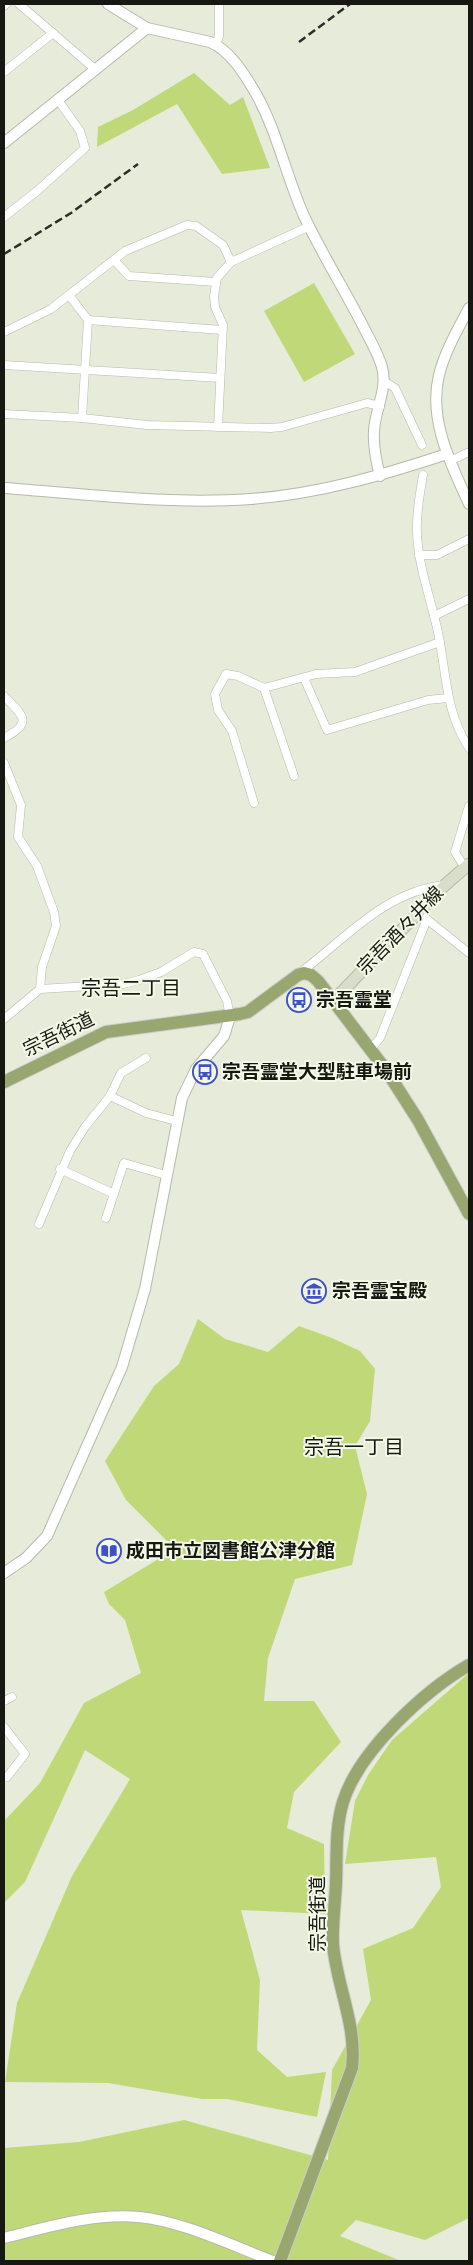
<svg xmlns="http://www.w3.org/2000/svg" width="473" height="2265" font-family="'Alegreya Sans','Noto Sans JP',sans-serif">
<rect width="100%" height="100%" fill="#e6ebda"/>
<g fill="#bfd979">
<polygon points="194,73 230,105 243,97 270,168 222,174 177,104 97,147 98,127 133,110"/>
<polygon points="314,283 355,354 304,382 264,311"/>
<polygon points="198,1319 225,1339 268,1352 299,1326 332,1338 360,1351 375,1369 370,1421 355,1446 367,1494 352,1565 295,1579 268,1658 264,1701 314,1701 341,1742 294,1792 287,1828 324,1844 325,1914 241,1910 260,1980 257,2050 287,2077 326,2072 317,2117 227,2099 202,2099 108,2083 5,2082 17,2003 72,1876 130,1779 85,1750 25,1882 4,1903 4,1821 40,1783 84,1703 141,1673 125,1620 109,1604 104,1592 175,1549 126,1500 105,1461 154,1386 179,1364"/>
<polygon points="469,1673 469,2218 425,2240 356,2220 340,2236 401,2261 4,2261 4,2148 79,2142 184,2120 328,2160 332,2070 371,2000 363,1949 413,1928 441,1887 436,1857 345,1864 355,1801 368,1775 392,1740"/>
</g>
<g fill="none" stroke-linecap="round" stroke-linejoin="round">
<defs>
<g id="minor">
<polyline points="19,4 96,70"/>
<polyline points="4,6 6,4"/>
<polyline points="216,44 219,36 219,4"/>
<polyline points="4,72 53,33"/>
<polyline points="4,217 37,191 85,148 80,131 58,100"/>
<polyline points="114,260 129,276 216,282"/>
<polyline points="69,295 88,320 222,330"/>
<polyline points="4,332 51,309 125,251 187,225 196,226 223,245 231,262"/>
<polyline points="4,365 220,378"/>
<polyline points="384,381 395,388 422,445"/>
<polyline points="4,414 82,418 147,425 271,428 282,427 367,403 380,406"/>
<polyline points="82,418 88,320"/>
<polyline points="218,427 223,325 215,307 214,296 217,278 231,262 310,226"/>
<polyline points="450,461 469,452"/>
<path d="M423 475C420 493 416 513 417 532 418 570 434 606 440 643 447 682 447 714 469 748"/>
<polyline points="419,555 437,555 469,539"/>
<polyline points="434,616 469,599"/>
<polyline points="304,678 327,730 428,700 448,698"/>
<polyline points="264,688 294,776"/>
<path d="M4 696C23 716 34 722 4 738"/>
<polyline points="4,763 21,805 18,837 37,866 54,912 56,926 42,967 40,989"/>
<polyline points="254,803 232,731 218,710 215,694 226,674 238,676 264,688 316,674 355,672 440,642"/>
<polyline points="465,868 455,852 469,806"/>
<polyline points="424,917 469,953"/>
<path d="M300 973C345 939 385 891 445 885"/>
<polyline points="4,1019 40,989 123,984 139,980 161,972 194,952 203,954 227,1001 230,1017"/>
<polyline points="371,1049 380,1038 427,919"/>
<polyline points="110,1096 121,1073 146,1058"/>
<polyline points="60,1169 114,1194"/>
<polyline points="106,1218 124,1163 166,1175"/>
<polyline points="39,1224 70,1151 85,1127 110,1096 146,1113 176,1121"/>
<polyline points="4,1701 12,1697"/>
<polyline points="4,1727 25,1754 7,1777"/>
</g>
<g id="tertiary">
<path d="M108 4 147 28 210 42C230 50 245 75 255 92 277 130 286 176 304 216 322 254 344 289 363 326 370 340 378 353 382 367 388 389 375 409 374 431 373 446 376 461 380 476"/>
<polyline points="4,143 147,28"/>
<path d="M469 308C458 329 445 351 439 375 428 420 451 464 469 504"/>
<path d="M4 488C86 494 169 505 251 499 319 494 383 475 447 454"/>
<polyline points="4,1573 26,1558 47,1536 122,1367 145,1289 182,1098 196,1069 224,1036 230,1017"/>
<path d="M4 2238C48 2227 93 2213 139 2217 182 2221 233 2246 273 2261"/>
</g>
<polyline id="secondary" points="334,1000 445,885 469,864"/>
<g id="trunk">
<polyline points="4,1082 106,1032 240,1014 248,1012 298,975 304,973 311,975 318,981 386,1070 418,1120 469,1214"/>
<path d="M280 2261 352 2068C357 2025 337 1987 333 1945 332 1925 335 1904 336 1884 337 1857 335 1828 343 1802 359 1751 424 1691 469 1665"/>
</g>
</defs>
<use href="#minor" stroke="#b5baa9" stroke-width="9"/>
<use href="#tertiary" stroke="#b5baa9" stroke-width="12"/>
<use href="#secondary" stroke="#b5baa9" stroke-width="13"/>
<use href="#trunk" stroke="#cccccb" stroke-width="14"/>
<use href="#minor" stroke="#fff" stroke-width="8"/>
<use href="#tertiary" stroke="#fff" stroke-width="10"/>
<use href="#secondary" stroke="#d8deca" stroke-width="11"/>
<use href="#trunk" stroke="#98a670" stroke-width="12"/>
<g stroke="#2c2d26" stroke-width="2.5" stroke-dasharray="8 4" stroke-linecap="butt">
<polyline points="299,42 350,4"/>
<polyline points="4,254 71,213 138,164"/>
</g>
</g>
<defs>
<symbol id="bus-ring" viewBox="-11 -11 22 22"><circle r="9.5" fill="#f3f9e7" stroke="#4051c5" stroke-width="1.5"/><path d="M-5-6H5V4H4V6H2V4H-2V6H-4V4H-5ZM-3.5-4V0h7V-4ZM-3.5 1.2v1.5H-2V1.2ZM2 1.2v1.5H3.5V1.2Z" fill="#4051c5"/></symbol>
<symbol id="museum-ring" viewBox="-11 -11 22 22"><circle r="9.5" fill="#f3f9e7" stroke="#4051c5" stroke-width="1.5"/><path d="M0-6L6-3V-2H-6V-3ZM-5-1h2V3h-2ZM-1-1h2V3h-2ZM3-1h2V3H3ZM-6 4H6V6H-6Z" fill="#4051c5"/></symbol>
<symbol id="library-ring" viewBox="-11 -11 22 22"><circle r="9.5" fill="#f3f9e7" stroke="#4051c5" stroke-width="1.5"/><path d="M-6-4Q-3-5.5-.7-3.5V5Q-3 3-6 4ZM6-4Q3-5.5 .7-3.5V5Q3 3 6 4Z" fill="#4051c5"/></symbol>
</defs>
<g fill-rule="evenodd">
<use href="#bus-ring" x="285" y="986" width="28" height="28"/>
<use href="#bus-ring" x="191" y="1058" width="28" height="28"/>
<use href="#museum-ring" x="300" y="1277" width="28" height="28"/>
<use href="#library-ring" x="95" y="1537" width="28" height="28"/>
</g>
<g text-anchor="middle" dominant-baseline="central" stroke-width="4" stroke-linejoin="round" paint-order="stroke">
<g font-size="19" fill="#171812" stroke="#f3f9e7">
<text transform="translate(401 931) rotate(-46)">宗吾酒々井線</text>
<text transform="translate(59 1035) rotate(-26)">宗吾街道</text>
<text transform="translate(318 1914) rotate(-90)">宗吾街道</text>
</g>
<g font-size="19" font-weight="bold" fill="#171812" stroke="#f3f9e7" text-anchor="start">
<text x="316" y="1000">宗吾霊堂</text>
<text x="222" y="1072">宗吾霊堂大型駐車場前</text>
<text x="332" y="1291">宗吾霊宝殿</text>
<text x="126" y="1551">成田市立図書館公津分館</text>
</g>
<g font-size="20" fill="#171812" stroke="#f3f9e7">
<text x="131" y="989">宗吾二丁目</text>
<text x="354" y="1448">宗吾一丁目</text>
</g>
</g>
<rect width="473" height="2265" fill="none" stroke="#171812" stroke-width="10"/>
</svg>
